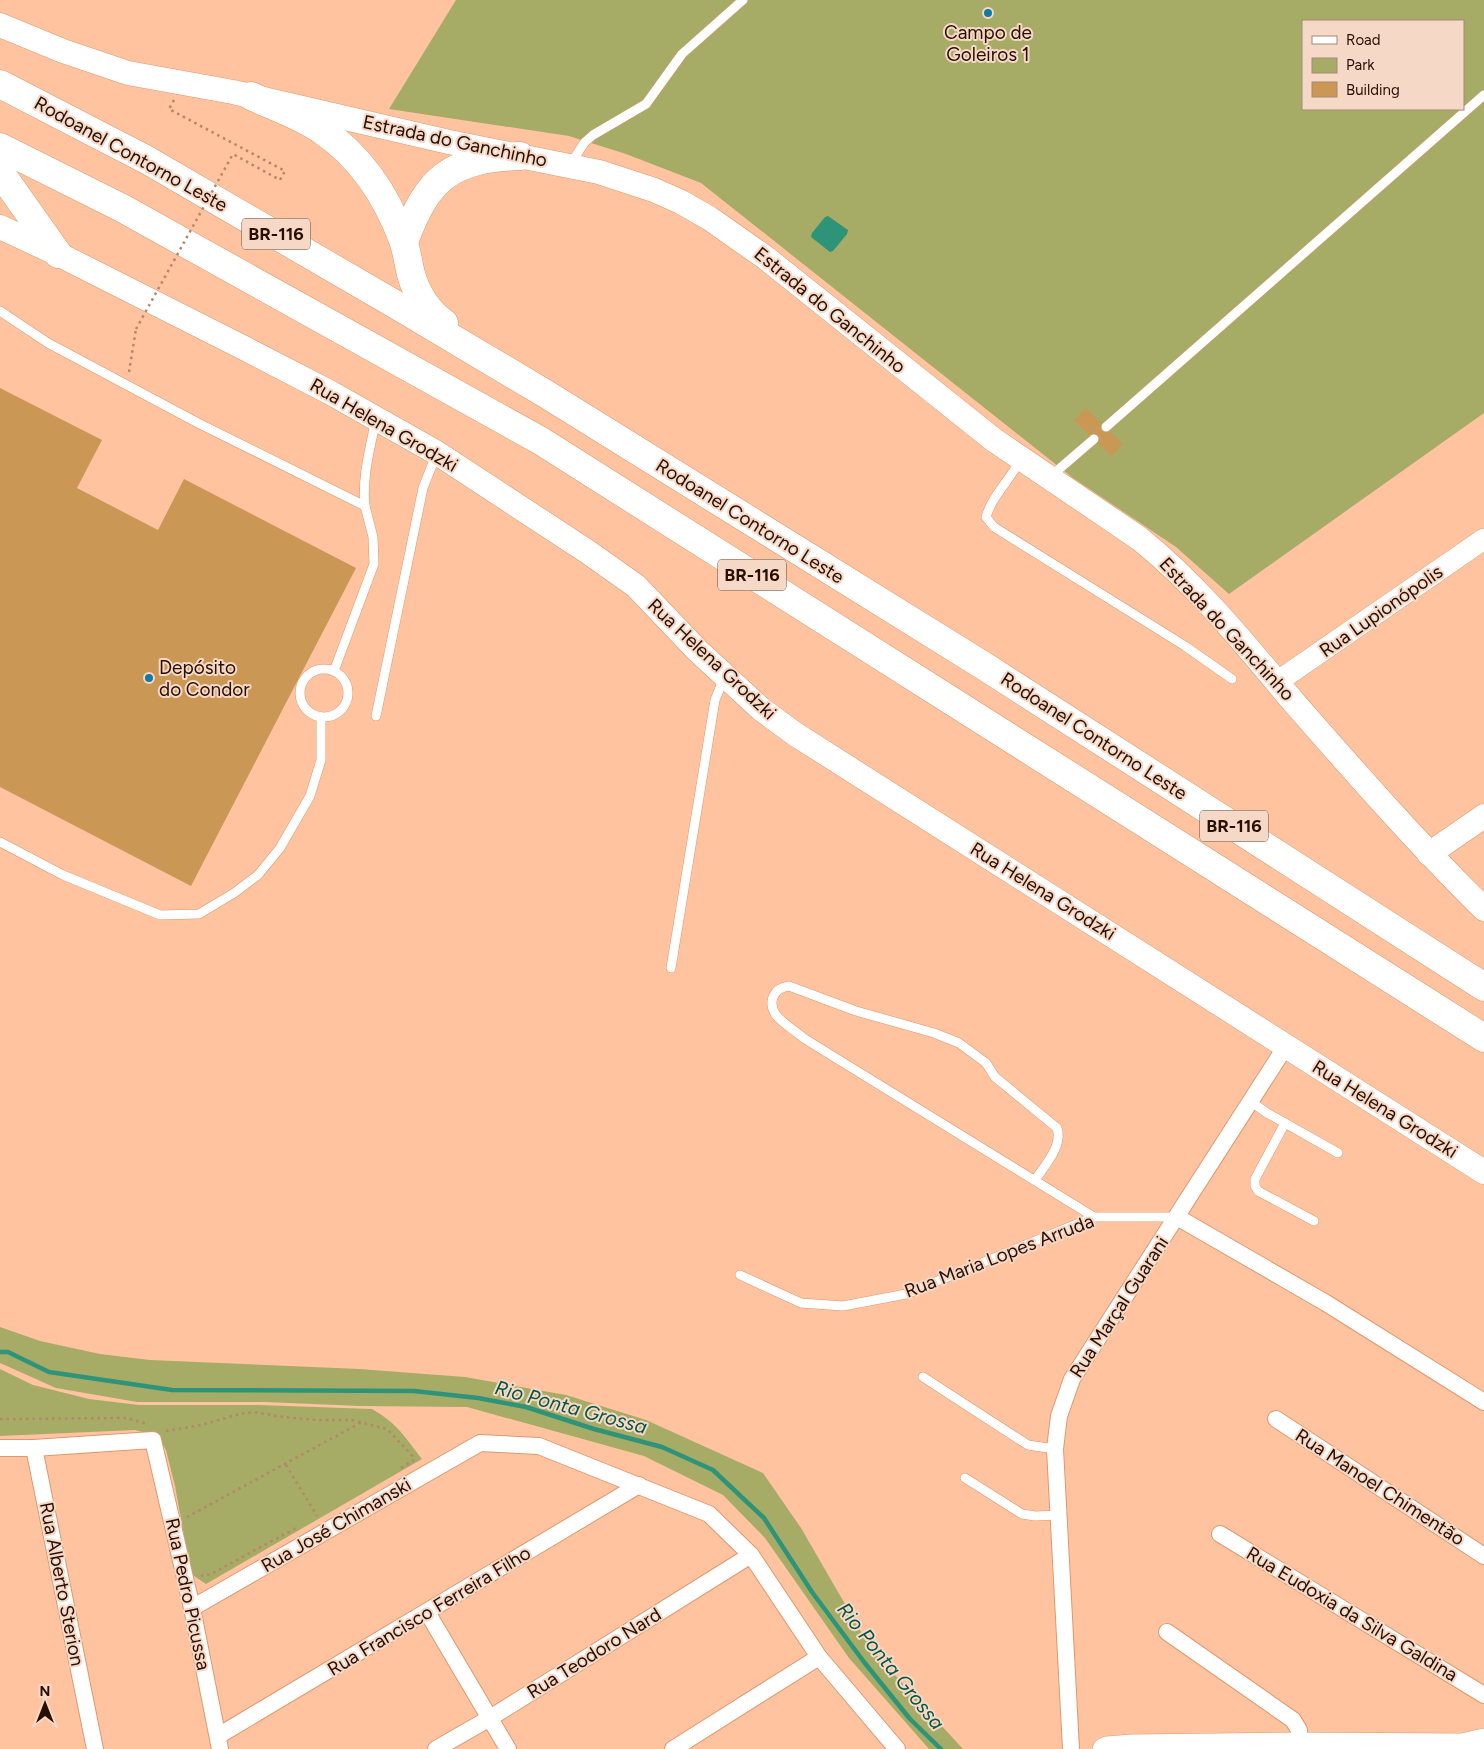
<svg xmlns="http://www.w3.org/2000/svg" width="1484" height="1749" font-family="Figtree,sans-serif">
<rect width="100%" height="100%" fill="#ffc3a0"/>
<g fill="#a6ab66" fill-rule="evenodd">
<path d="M456 0H1484V413L1229 594 1176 547 1073 478 701 183 626 154 569 136 389 109ZM1303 21H1463V109H1303Z"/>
<polygon points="0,1327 40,1341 100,1354 150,1360 359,1369 465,1377 566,1395 646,1420 763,1473 801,1528 871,1649 963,1749 929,1749 849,1658 765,1538 723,1495 644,1456 467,1407 360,1406 265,1402 137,1402 56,1388 0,1363"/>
<path d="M0 1369 33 1385 89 1399 139 1405H259L372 1409C397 1423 405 1437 422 1459L206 1584 191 1574 175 1486 166 1450 158 1436 135 1430 0 1436Z"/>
</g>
<polygon fill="#2e9479" points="828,216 848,230 847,234 833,251 830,252 811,237 812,233 825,217"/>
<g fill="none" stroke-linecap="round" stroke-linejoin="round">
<polyline stroke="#2e9479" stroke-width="4.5" points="0,1352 8,1352 49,1372 172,1390 414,1391 478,1398 526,1407 594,1429 662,1447 713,1470 764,1518 812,1592 864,1662 910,1719 941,1749"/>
</g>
<g fill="#ca9755">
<polygon points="0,388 102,440 77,488 158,530 184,479 356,568 191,886 0,787"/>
<polygon points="1086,408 1101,423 1100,428 1102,431 1107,433 1110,432 1123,444 1111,456 1098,443 1100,438 1098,435 1093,433 1089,435 1074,420"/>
</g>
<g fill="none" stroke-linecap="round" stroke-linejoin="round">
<defs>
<g id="service">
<polyline points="570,165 584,143 593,135 646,104 682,54 743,0"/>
<path d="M0 311 48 343 198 423 365 506C362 476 370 449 376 419"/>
<polyline points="1106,427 1484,95"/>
<path d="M1020 460C1010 480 992 496 986 517L994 527 1185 646 1232 679"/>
<polyline points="1051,476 1094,439"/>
<circle cx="324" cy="693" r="24"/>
<polyline points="334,671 374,564 373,537 365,506"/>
<polyline points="376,716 423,488 436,455"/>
<polyline points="0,842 63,875 160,915 199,914 234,893 258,875 280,848 310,796 321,760 321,717"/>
<polyline points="671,968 715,700 724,678"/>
<polyline points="1250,1101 1267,1113 1338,1153"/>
<polyline points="1285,1123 1255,1179 1255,1186 1258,1191 1314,1221"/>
<path d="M1035 1180C1045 1165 1063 1146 1057 1128L995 1077 986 1063 959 1043 934 1033 856 1011 789 986C774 988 767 1001 776 1015 782 1023 797 1032 805 1039L1094 1217"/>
<polyline points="740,1275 801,1303 843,1306 906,1294 1094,1217 1177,1217"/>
<polyline points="923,1377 1028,1445 1055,1449"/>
<polyline points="965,1478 1022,1514 1035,1516 1059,1515"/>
</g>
<g id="minor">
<polyline points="1177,1217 1326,1303 1484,1402"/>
<polyline points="1276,1419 1484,1556"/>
<polyline points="0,1448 34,1448 153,1440 192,1608 220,1749"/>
<polyline points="34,1448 95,1749"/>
<polyline points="1220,1534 1484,1695"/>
<polyline points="192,1608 480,1443 539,1446 709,1514 751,1555 819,1657 897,1749"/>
<polyline points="427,1612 508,1749"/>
<polyline points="1167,1632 1293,1720 1299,1730 1299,1743"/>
<polyline points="218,1736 639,1485"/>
<polyline points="436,1749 490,1718 751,1555"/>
<polyline points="673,1749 819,1657"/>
<polyline points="1071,1749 1055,1449 1059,1416 1072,1379 1286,1046"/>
</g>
<g id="tertiary">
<polyline points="1277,682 1484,539"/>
<polyline points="1103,1749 1107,1747 1132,1745 1299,1743 1462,1744 1484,1739"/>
</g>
<g id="secondary">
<path d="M0 25 63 51 128 73 233 92 449 142 599 172 654 190 681 202 709 218 766 258 994 440 1140 539C1197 585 1244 643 1291 699 1354 771 1416 842 1484 909"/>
<polyline points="0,227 58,254 246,349 331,393 437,453 588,552 636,586 698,651 761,709 795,734 1484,1172"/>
<polyline points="1429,854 1484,816"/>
</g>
<g id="motorway">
<polyline points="0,84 147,160 398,306 546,394 984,666 1484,987"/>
<path d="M251 96C275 107 302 116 323 131 362 158 387 197 403 240 407 251 408 263 411 274 416 293 428 312 444 323"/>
<polyline points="0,147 122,208 541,441 1484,1038"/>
<polyline points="0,172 58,254"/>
<path d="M404 242C428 177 450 159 520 156"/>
</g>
</defs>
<use href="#service" stroke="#df986d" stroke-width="10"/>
<use href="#minor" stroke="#df986d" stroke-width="18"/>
<use href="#tertiary" stroke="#df986d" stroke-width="22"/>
<use href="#secondary" stroke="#df986d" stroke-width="25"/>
<use href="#motorway" stroke="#df986d" stroke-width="29"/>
<g stroke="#b6866a" stroke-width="2.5" stroke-dasharray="2.5 4" stroke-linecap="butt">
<polyline points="174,100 169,109 285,171 280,180 233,154"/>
<polyline points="129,372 136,329"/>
<polyline points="0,1419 126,1418 148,1424"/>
<polyline points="166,1431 201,1425 240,1414 254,1412 283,1417 317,1420 352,1420 387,1429 410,1453 415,1460"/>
<polyline points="286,1465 317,1516"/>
<polyline points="401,1468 414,1460"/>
<polyline points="187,1517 362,1422"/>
<polyline points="201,1575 203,1576 211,1574 296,1528"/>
</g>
<use href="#service" stroke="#fff" stroke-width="9"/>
<use href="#minor" stroke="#fff" stroke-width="16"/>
<use href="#tertiary" stroke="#fff" stroke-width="21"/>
<use href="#secondary" stroke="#fff" stroke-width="24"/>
<use href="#motorway" stroke="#fff" stroke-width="28"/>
<polyline stroke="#b6866a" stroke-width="2.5" stroke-dasharray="2.5 4" stroke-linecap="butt" points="136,329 233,154"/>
</g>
<g fill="#107ca6" stroke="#f6d8c6" stroke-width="2">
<circle cx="988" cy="13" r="5"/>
<circle cx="149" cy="678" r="5"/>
</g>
<g text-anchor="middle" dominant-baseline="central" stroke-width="4" stroke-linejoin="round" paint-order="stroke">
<g fill="#f6d8c6" stroke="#664b3c" stroke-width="1">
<rect x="242" y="218.5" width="68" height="31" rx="4"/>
<rect x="718" y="559.5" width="68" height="31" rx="4"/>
<rect x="1200" y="810.5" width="68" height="31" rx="4"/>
</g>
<g font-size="18" font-weight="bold" fill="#290f01">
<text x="276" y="234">BR-116</text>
<text x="752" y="575">BR-116</text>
<text x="1234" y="826">BR-116</text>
</g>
<g font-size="19" fill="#290f01" stroke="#f6d8c6">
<text x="988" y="32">Campo de<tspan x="988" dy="22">Goleiros 1</tspan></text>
<text x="159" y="667" text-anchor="start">Depósito<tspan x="159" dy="22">do Condor</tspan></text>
</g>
<g font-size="19" fill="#290f01" stroke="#f6d8c6">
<text transform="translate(455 141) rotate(12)">Estrada do Ganchinho</text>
<text transform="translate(131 154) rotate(29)">Rodoanel Contorno Leste</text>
<text transform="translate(830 310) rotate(39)">Estrada do Ganchinho</text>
<text transform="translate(384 425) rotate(30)">Rua Helena Grodzki</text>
<text transform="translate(750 521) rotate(32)">Rodoanel Contorno Leste</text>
<text transform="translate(1381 611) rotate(-35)">Rua Lupionópolis</text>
<text transform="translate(1227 629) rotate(47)">Estrada do Ganchinho</text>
<text transform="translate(712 659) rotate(43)">Rua Helena Grodzki</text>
<text transform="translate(1094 736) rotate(33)">Rodoanel Contorno Leste</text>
<text transform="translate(1043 891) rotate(32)">Rua Helena Grodzki</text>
<text transform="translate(1385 1109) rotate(32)">Rua Helena Grodzki</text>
<text transform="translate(999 1256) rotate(-21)">Rua Maria Lopes Arruda</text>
<text transform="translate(1119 1307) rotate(-57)">Rua Marçal Guarani</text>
<text transform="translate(1380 1487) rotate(33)">Rua Manoel Chimentão</text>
<text transform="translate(336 1525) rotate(-30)">Rua José Chimanski</text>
<text transform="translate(62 1584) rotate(79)">Rua Alberto Sterion</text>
<text transform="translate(188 1594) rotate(78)">Rua Pedro Picussa</text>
<text transform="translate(429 1611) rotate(-31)">Rua Francisco Ferreira Filho</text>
<text transform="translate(1352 1614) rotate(31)">Rua Eudoxia da Silva Galdina</text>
<text transform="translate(594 1653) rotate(-32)">Rua Teodoro Nard</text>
</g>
<g font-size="20" font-style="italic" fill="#015744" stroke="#f6d8c6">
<text transform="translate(571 1407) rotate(15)">Rio Ponta Grossa</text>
<text transform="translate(891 1666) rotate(51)">Rio Ponta Grossa</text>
</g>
</g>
<rect x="1302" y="20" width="162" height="90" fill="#f6d8c6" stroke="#a48877"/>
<rect x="1312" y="36" width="25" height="8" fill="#ffffff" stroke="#a48877"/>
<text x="1346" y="45" font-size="15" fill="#290f01">Road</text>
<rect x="1312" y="58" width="25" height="15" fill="#a6ab66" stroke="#a48877"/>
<text x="1346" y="70" font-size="15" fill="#290f01">Park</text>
<rect x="1312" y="82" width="25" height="15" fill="#ca9755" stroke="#a48877"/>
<text x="1346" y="95" font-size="15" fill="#290f01">Building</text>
<g transform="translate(45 1704)" stroke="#f6d8c6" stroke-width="4" paint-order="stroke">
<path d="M0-4L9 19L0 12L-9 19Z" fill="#290f01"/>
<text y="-8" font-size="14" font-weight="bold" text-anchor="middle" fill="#290f01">N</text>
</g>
</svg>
